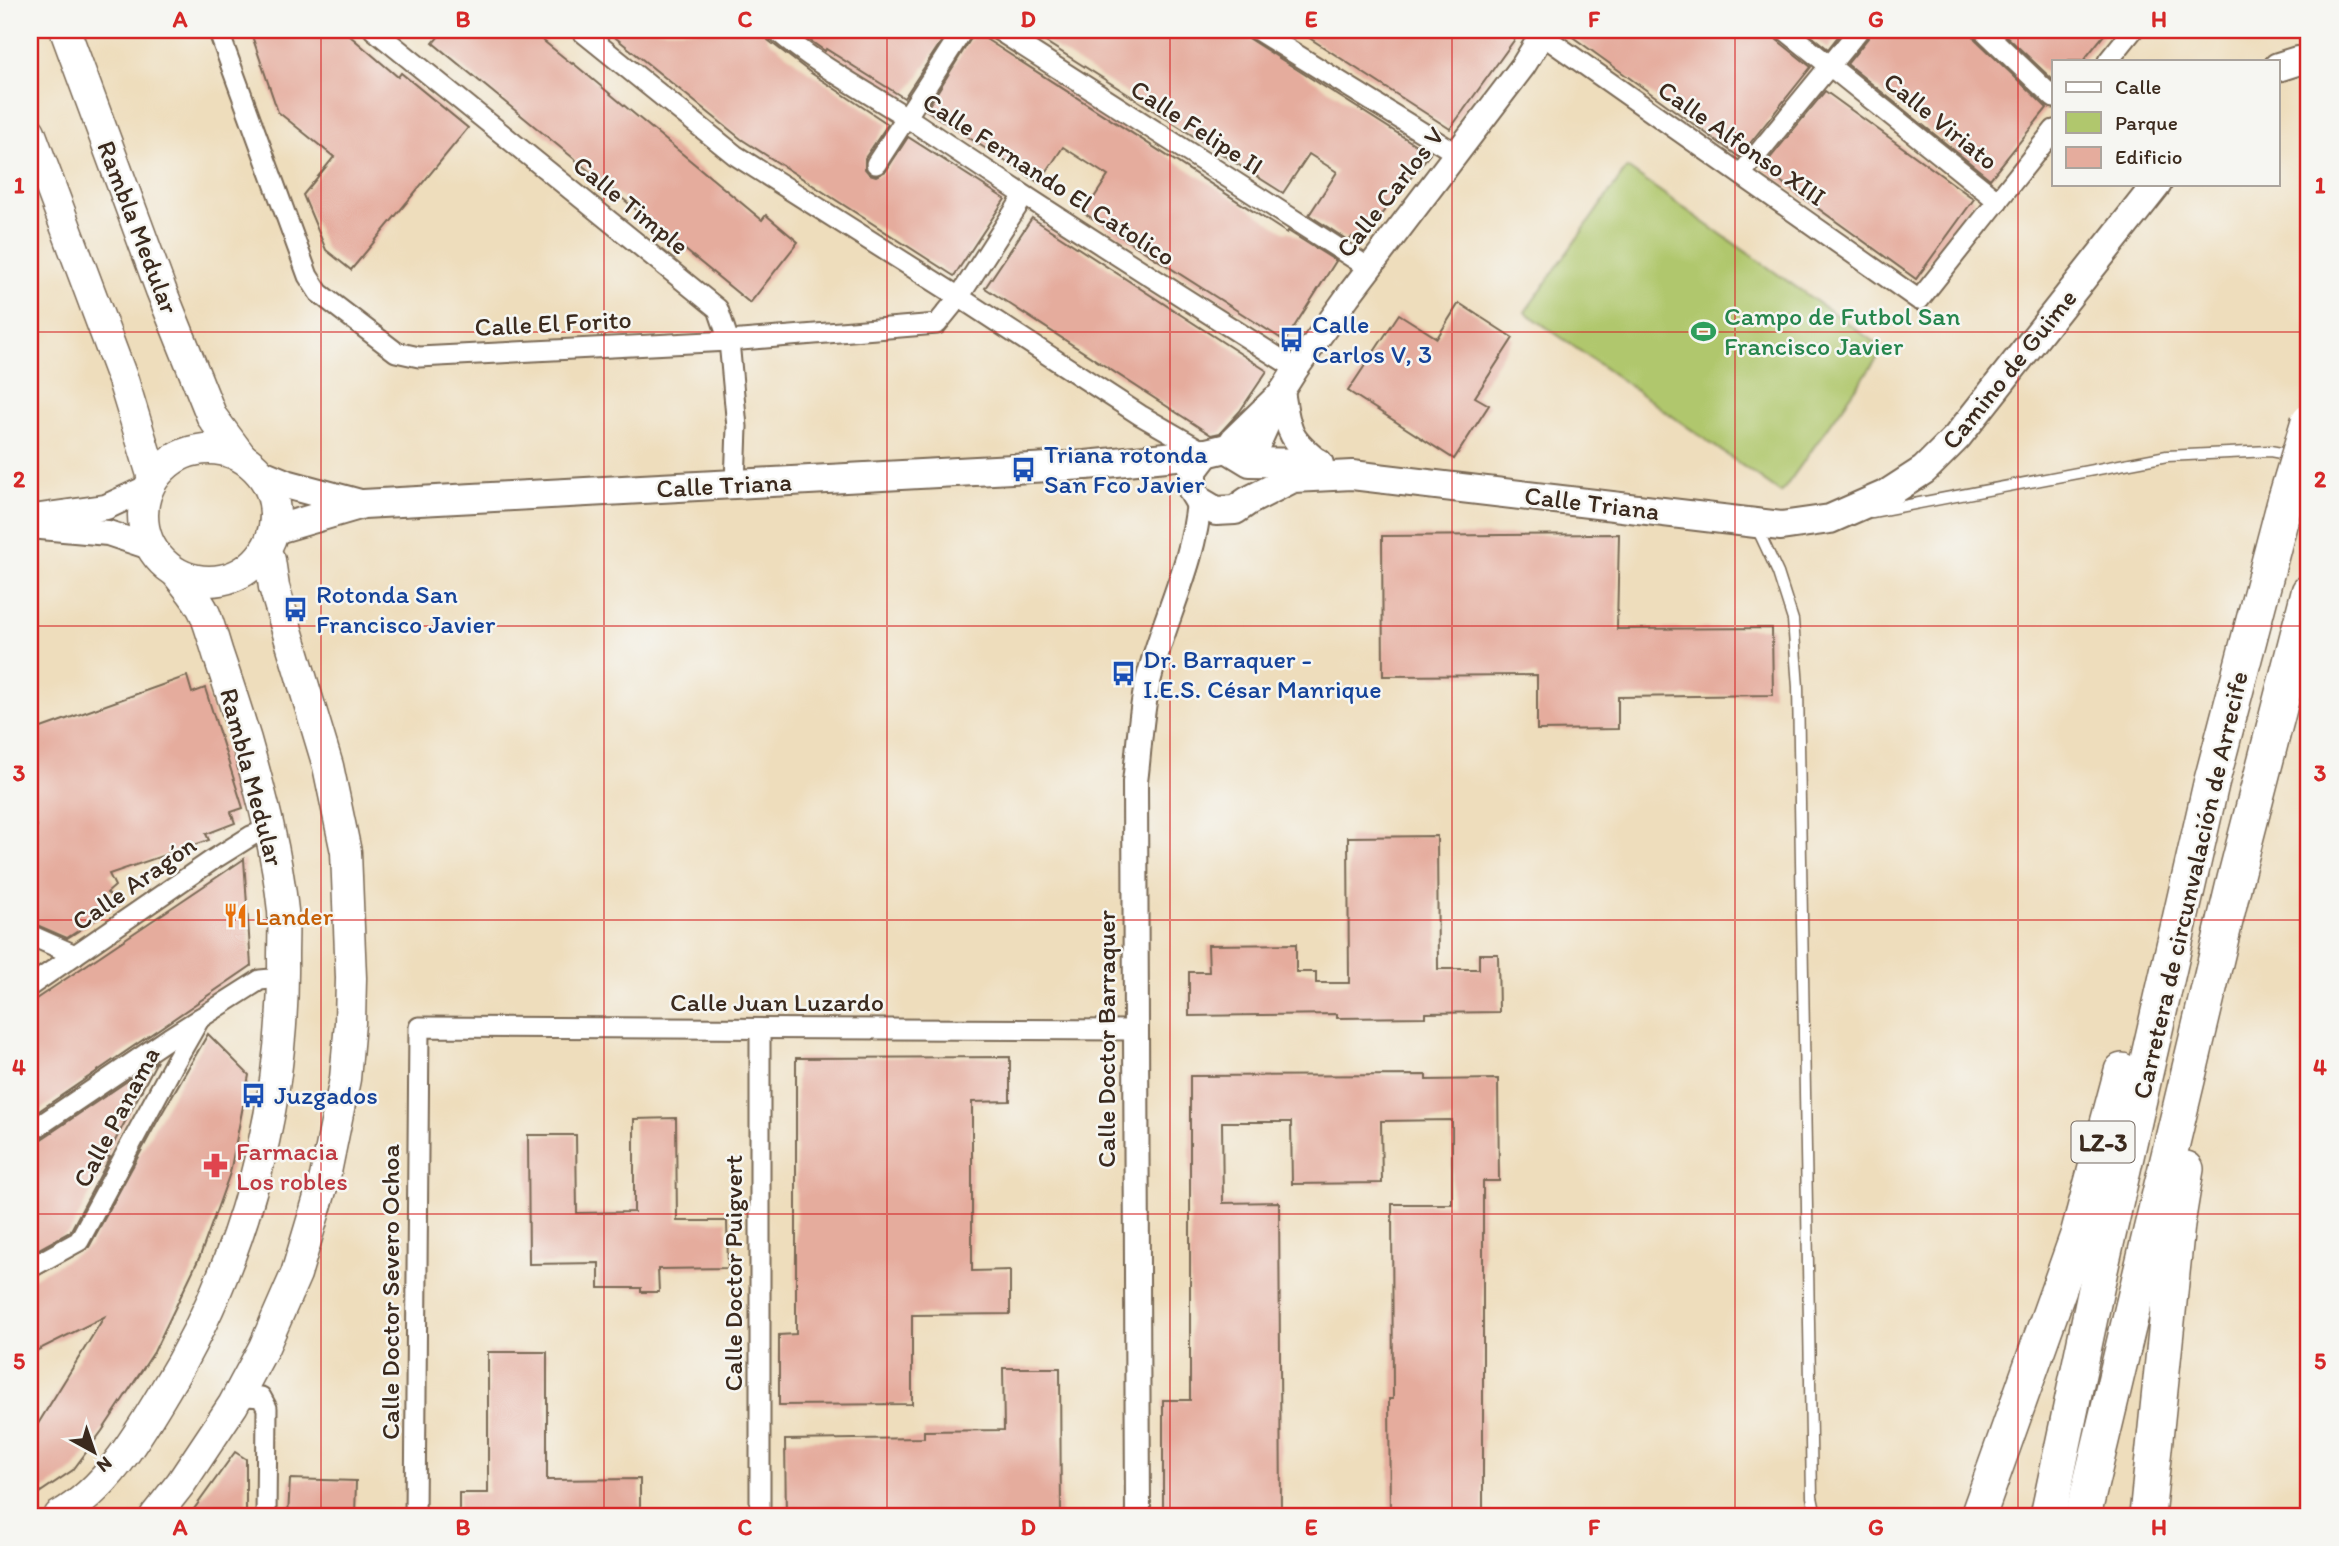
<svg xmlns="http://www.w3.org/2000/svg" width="2339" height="1546" font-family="Itim,sans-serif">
<rect width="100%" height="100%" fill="#f6f6f2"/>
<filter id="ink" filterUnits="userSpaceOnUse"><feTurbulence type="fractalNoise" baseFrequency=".0143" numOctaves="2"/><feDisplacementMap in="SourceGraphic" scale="14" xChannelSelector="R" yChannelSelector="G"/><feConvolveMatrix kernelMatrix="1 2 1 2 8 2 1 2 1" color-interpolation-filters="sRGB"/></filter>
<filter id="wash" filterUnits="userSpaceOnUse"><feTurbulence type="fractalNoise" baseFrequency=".00686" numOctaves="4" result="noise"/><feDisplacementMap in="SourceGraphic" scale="28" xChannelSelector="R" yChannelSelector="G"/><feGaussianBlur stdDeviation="1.57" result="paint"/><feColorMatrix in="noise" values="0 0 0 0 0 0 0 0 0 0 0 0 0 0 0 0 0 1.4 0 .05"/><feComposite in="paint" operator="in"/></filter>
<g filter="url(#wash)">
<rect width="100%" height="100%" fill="#eeddbc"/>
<polygon fill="#b0c76d" stroke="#767846" stroke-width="2" points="1627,168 1884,349 1781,493 1525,312"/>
<g id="blocks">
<g fill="#e5ac9d">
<polygon points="250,30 343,30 398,77 401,73 468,128 351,270 326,250 303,195 334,157 278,112"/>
<polygon points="444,30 530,30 572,64 573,63 762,220 766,215 798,242 750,303 433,43"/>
<polygon points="606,30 764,30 768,40 811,73 888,124 865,158 865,169 869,174 876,176 886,171 908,137 1005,199 954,276 741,139"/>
<polygon points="795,30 949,30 904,98 826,49 825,51"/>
<polygon points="1027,30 1235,30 1430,154 1359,242 1352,237 1349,241 1309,215 1337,172 1309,154 1283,193"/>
<polygon points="1297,30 1502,30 1515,39 1450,129"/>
<polygon points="1563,30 1773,30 1777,40 1811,67 1739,157"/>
<polygon points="1804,30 1843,30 1828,49"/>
<polygon points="1871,30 1971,30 1975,39 2047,108 1990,179 1847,64 1868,38"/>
<polygon points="2000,30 2108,30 2083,61 2054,61 2054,81"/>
<polygon points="975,32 1287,233 1288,231 1336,261 1285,341 1084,213 1108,176 1063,147 1039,183 926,110"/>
<polygon points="1825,91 1974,199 1916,279 1762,168"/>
<polygon points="1032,218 1267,371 1240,411 1220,433 1211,435 985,288"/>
<polygon points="1459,303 1513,338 1475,397 1489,405 1454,459 1348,391 1399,314 1437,338"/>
<polygon points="1619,534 1617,629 1772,628 1773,695 1618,697 1618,729 1537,730 1537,675 1383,676 1382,536"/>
<polygon points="187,676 192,693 205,688 243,808 231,812 235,823 206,834 209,840 109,874 115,886 107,893 120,904 67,938 30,922 30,838 37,826 30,812 30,732"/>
<polygon points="1437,836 1438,969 1479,969 1479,954 1498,954 1499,1012 1425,1013 1425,1017 1337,1018 1337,1014 1189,1016 1189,972 1209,972 1208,945 1296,944 1296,972 1316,972 1316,983 1349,983 1348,837"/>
<polygon points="244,859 251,966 30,1117 30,1003"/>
<polygon points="208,1034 249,1075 230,1173 200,1256 154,1352 102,1431 73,1470 30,1499 30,1431 36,1427 104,1317 30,1354 30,1280 89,1247 158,1120"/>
<polygon points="1010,1057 1010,1101 972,1102 972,1271 1010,1270 1010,1314 912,1315 912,1404 779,1405 779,1335 796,1334 796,1058"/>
<polygon points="157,1061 107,1156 110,1157 70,1232 30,1254 30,1144 37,1142"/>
<polygon points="1426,1075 1426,1080 1498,1079 1499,1181 1483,1181 1483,1516 1390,1516 1389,1399 1393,1399 1392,1204 1452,1204 1452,1120 1381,1121 1382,1183 1292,1184 1291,1122 1222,1122 1223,1203 1279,1202 1281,1516 1163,1516 1163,1400 1190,1400 1190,1076"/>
<polygon points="676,1118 677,1221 727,1221 728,1268 658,1269 659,1292 641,1292 641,1288 599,1288 599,1263 529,1264 528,1135 576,1135 577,1213 634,1212 634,1119"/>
<polygon points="488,1352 547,1352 547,1480 640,1479 640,1516 459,1516 459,1493 488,1493"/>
<polygon points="1003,1368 1060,1368 1061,1516 786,1516 785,1440 924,1438 924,1431 1004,1430"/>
<polygon points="235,1452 246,1459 246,1516 189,1516"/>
<polygon points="290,1479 356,1481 355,1516 288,1516"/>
</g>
</g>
</g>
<g filter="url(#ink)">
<use href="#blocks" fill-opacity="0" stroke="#7a6955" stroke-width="2"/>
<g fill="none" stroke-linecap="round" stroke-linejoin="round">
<defs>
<g id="service">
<polyline points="1872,512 2167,456 2270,451 2292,455"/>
<polyline points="1756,526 1778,573 1793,620 1798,687 1812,1497 1816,1516"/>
</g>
<g id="minor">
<polyline points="218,30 308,276 319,293 396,352 419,357 729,341 937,324 959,297 1024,196"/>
<polyline points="374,30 718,309 729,341 737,427 735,484"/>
<polyline points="580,30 735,155 959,297 1140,415 1206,453"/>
<path d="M776 30C819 67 870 93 917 124 1042 209 1169 288 1296 369"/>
<polyline points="998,30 1369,268"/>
<polyline points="1257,30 1457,154"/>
<polyline points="1535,30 1919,300 2054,130"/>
<polyline points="1785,30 1998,201"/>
<polyline points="1983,30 2054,98"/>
<polyline points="2108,61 2133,30"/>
<polyline points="876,164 963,30"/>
<polyline points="1741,174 1859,30"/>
<polyline points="30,935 75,955"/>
<polyline points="30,986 211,861 251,836 271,828"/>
<polyline points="30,1132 169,1038 260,980 271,979 284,981"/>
<polyline points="30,1268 79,1241 176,1060 200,1018"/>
<polyline points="233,1405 248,1396 261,1397 267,1408 266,1516"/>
<polyline points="415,1516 419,1027 1135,1030"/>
<polyline points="760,1516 760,1029"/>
</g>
<g id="tertiary">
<path d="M1282 391C1289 432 1287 437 1321 464"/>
<polyline points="1227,448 1234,438 1274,399"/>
<polyline points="1250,462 1282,391 1296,369 1348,296 1523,66 1542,35"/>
<polyline points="34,517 106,507 147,488"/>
<polyline points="30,526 108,533 150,547"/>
<path d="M1138 1516 1135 782C1139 751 1140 717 1147 686 1161 624 1194 566 1199 501"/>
</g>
<g id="secondary">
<polyline points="2278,67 2297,61 2309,61"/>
<polyline points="1206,453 1193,470 1193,491 1199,501 1216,511 1235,510 1248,501 1293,478 1352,475 1781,526 1830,519 1887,494 1924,470 1957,437 2157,184"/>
<polyline points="262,474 286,484 360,504"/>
<polyline points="274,530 363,504 1086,465 1206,453 1227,448 1250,462 1318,463"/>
</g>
<g id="primary">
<polyline points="65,30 161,290 212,417 241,456"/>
<polyline points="30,132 123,380 153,478"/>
<circle cx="209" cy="515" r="66"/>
<path d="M59 1516C106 1490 137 1437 164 1392 242 1265 285 1108 283 958 283 943 284 926 283 911 277 852 262 797 246 740 237 711 228 683 218 654 214 641 210 627 205 614 199 600 187 587 178 575"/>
<polyline points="155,1516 181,1483 233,1405 264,1347 296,1274 325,1177 345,1079 350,1023 351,978 346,852 328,766 274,587 270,560 264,553"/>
</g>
<g id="motorway">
<polyline points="1978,1516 2078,1235 2122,1071"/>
<polyline points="2048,1516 2100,1270 2211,784 2286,498"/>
<polyline points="2083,1516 2235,879 2309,592"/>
<polyline points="2147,1516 2177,1224 2186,1169"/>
</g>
</defs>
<use href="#service" stroke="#7a6955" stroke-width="13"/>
<use href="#minor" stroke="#7a6955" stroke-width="23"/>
<use href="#tertiary" stroke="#7a6955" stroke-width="28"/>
<use href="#secondary" stroke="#7a6955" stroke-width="32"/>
<use href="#primary" stroke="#7a6955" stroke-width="33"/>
<use href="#motorway" stroke="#7a6955" stroke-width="38"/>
<use href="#service" stroke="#fff" stroke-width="10"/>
<use href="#minor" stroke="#fff" stroke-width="19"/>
<use href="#tertiary" stroke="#fff" stroke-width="24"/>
<use href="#secondary" stroke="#fff" stroke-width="28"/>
<use href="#primary" stroke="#fff" stroke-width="30"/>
<use href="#motorway" stroke="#fff" stroke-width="35"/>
<defs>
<polyline id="motorway-bridge" points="2286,498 2309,421"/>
</defs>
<use href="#motorway-bridge" stroke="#7a6955" stroke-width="38" stroke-linecap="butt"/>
<use href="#motorway-bridge" stroke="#fff" stroke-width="35"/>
</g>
</g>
<path fill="none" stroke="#d62828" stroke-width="2" stroke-opacity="0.55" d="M321 30V1516M604 30V1516M887 30V1516M1170 30V1516M1452 30V1516M1735 30V1516M2018 30V1516M30 332H2309M30 626H2309M30 920H2309M30 1214H2309"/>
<defs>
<symbol id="stadium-bare" viewBox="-9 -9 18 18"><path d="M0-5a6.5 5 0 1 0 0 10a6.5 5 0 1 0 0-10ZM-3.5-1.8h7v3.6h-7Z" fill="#2e9e5b" stroke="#f6f6f2" stroke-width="2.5" paint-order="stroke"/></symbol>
<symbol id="bus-bare" viewBox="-9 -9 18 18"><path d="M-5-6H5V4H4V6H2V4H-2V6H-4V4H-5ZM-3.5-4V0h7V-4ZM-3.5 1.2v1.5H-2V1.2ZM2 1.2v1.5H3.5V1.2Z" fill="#1a4fb4" stroke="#f6f6f2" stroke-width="2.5" paint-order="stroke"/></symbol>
<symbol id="restaurant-bare" viewBox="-9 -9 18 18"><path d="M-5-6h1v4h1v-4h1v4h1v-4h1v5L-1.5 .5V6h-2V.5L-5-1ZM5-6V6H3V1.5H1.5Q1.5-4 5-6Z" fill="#e8710a" stroke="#f6f6f2" stroke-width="2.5" paint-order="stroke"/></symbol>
<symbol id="pharmacy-bare" viewBox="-9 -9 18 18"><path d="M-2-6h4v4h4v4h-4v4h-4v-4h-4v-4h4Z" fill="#e0444e" stroke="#f6f6f2" stroke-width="2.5" paint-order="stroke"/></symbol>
</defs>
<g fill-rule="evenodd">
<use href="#stadium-bare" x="1686" y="314" width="35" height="35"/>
<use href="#bus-bare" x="1274" y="322" width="35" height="35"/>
<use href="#bus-bare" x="1006" y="452" width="35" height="35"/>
<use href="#bus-bare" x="278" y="592" width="35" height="35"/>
<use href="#bus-bare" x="1106" y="656" width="35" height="35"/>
<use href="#restaurant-bare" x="218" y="898" width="35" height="35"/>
<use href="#bus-bare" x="236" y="1078" width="35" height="35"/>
<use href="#pharmacy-bare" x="198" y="1148" width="35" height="35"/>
</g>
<g text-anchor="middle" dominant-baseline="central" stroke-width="5" stroke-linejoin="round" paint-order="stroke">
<rect fill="#f6f6f2" stroke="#73675e" stroke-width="2" x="2071.5" y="1121.5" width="63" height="41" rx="5"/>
<g font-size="24" font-weight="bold" fill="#3b2a1e">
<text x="2103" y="1142">LZ-3</text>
</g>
<g font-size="26" fill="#3b2a1e" stroke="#f6f6f2">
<text transform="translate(1941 121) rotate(39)">Calle Viriato</text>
<text transform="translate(1197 127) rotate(33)">Calle Felipe II</text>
<text transform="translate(1742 143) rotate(35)">Calle Alfonso XIII</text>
<text transform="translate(1049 179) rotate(33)">Calle Fernando El Catolico</text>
<text transform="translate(1390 192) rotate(-52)">Calle Carlos V</text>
<text transform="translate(631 205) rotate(39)">Calle Timple</text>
<text transform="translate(138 227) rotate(69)">Rambla Medular</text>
<text transform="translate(553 323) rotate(-3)">Calle El Forito</text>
<text transform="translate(2009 369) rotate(-51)">Camino de Guime</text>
<text transform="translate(724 485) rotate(-3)">Calle Triana</text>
<text transform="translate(1592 503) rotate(7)">Calle Triana</text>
<text transform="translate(252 777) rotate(75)">Rambla Medular</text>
<text transform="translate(134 883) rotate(-35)">Calle Aragón</text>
<text transform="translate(2190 885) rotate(-77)">Carretera de circunvalación de Arrecife</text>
<text x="777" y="1002">Calle Juan Luzardo</text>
<text transform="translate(1106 1039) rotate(-90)">Calle Doctor Barraquer</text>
<text transform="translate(116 1117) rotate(-62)">Calle Panama</text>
<text transform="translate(733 1273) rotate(-90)">Calle Doctor Puigvert</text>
<text transform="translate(390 1292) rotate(-90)">Calle Doctor Severo Ochoa</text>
</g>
<g font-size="26" fill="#27864d" stroke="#f6f6f2" text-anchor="start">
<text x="1724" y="316">Campo de Futbol San<tspan x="1724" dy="30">Francisco Javier</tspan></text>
</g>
<g font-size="26" fill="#164399" stroke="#f6f6f2" text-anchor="start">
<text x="1312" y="324">Calle<tspan x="1312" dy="30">Carlos V, 3</tspan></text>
<text x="1044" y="454">Triana rotonda<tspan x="1044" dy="30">San Fco Javier</tspan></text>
<text x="316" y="594">Rotonda San<tspan x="316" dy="30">Francisco Javier</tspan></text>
<text x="1143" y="659">Dr. Barraquer -<tspan x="1143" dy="30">I.E.S. César Manrique</tspan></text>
<text x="274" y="1095">Juzgados</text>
</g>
<g font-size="26" fill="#c56008" stroke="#f6f6f2" text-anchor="start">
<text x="255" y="916">Lander</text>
</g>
<g font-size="26" fill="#be3a42" stroke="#f6f6f2" text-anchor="start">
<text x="236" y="1151">Farmacia<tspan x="236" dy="30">Los robles</tspan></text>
</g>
</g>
<rect width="2339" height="1546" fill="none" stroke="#f6f6f2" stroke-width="77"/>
<rect x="2052" y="60" width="228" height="126" fill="#f6f6f2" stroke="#aba49d" stroke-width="2"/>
<rect x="2066" y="82" width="35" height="10" fill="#ffffff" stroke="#aba49d" stroke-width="2"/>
<text x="2115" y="94" font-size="21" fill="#3b2a1e">Calle</text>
<rect x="2066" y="112" width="35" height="21" fill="#b0c76d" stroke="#aba49d" stroke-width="2"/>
<text x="2115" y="130" font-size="21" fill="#3b2a1e">Parque</text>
<rect x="2066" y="147" width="35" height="21" fill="#e5ac9d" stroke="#aba49d" stroke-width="2"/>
<text x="2115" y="164" font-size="21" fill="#3b2a1e">Edificio</text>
<g transform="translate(94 1452) rotate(140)" stroke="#f6f6f2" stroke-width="5" paint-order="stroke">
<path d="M0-5L12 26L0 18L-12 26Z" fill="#3b2a1e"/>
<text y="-10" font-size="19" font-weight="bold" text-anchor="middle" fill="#3b2a1e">N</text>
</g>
<rect x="38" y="38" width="2262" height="1470" fill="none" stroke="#d62828" stroke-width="2.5"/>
<g font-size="23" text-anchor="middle" font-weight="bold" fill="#d62828">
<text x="180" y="27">A</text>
<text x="463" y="27">B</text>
<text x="745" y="27">C</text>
<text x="1028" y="27">D</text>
<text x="1311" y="27">E</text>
<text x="1594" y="27">F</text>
<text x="1876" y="27">G</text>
<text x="2159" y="27">H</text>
<text x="19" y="193">1</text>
<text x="2320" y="193">1</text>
<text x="19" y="487">2</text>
<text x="2320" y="487">2</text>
<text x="19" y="781">3</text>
<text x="2320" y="781">3</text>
<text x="19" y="1075">4</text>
<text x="2320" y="1075">4</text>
<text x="19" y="1369">5</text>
<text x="2320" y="1369">5</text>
<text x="180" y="1535">A</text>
<text x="463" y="1535">B</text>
<text x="745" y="1535">C</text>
<text x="1028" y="1535">D</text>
<text x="1311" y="1535">E</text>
<text x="1594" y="1535">F</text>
<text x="1876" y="1535">G</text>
<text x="2159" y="1535">H</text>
</g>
</svg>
